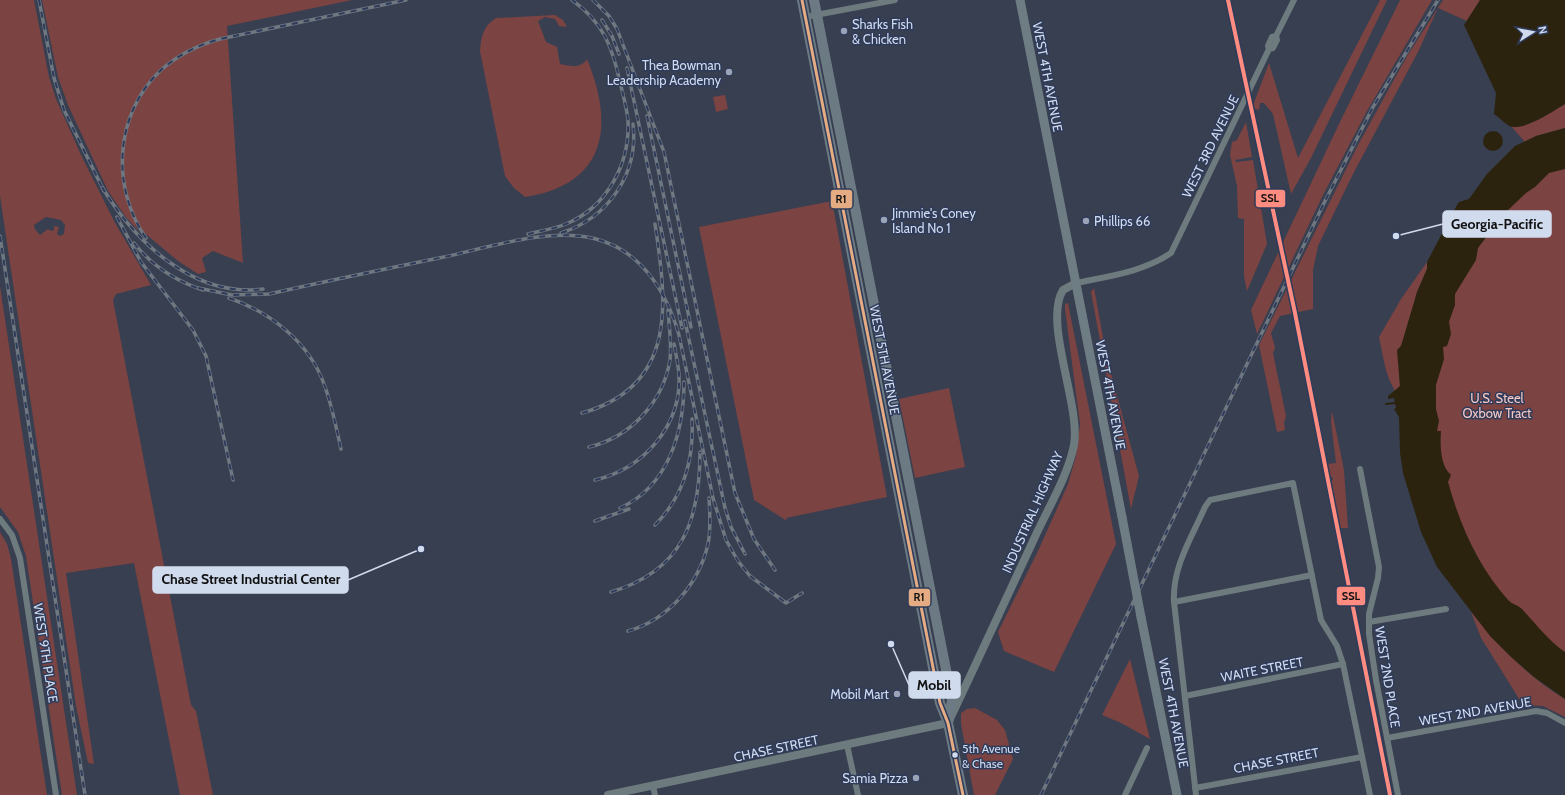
<svg xmlns="http://www.w3.org/2000/svg" width="1565" height="795" font-family="Cabin,sans-serif">
<rect width="100%" height="100%" fill="#383f50"/>
<g fill="#7b4342" fill-rule="evenodd">
<path d="M0 0H34L49 77 56 99 82 157 114 221 151 285 116 294 113 300 191 705 196 711 213 795H180L134 563 66 573 94 764 88 763 76 706 0 196ZM46 217 61 220 65 225 64 234 60 236 57 234 59 227 54 226V230L51 231 48 229 40 235 35 229 34 225Z"/>
<polygon points="42,0 352,0 227,26 243,263 213,251 202,258 206,272 198,274 178,261 135,225 139,232 125,216 108,191 68,105 58,77"/>
<polygon points="1380,0 1387,0 1311,158 1291,194 1273,114 1264,103 1260,103 1259,110 1252,108 1269,63 1298,158"/>
<polygon points="1400,0 1432,0 1367,111 1323,195 1257,334 1251,310 1339,124"/>
<polygon points="1443,0 1480,0 1467,21 1438,8 1418,52 1353,174 1318,246 1313,270 1313,309 1280,316 1271,333 1275,348 1273,353 1286,416 1284,423 1285,430 1277,432 1259,345 1358,145 1407,56"/>
<path d="M555 15 563 20 567 27 559 26 555 19 545 17 538 21 546 42 557 47 560 64C570 66 581 69 587 59 615 127 606 184 525 197L514 188 505 176 480 51C481 37 483 26 496 18Z"/>
<polygon points="725,95 728,109 716,112 713,97"/>
<path d="M1565 104V128L1536 136 1525 142 1511 126C1526 130 1552 111 1565 104Z"/>
<polygon points="1246,122 1252,157 1235,160 1236,162 1253,160 1267,244 1247,291 1244,276 1244,219 1238,218 1237,186 1230,155 1232,142 1237,140"/>
<polygon points="1565,161 1565,653 1554,646 1492,584 1450,506 1437,459 1435,354 1470,246 1525,178"/>
<polygon points="832,201 887,497 786,518 787,521 754,500 699,227"/>
<path d="M1427 262V269L1417 292 1406 334 1398 352 1400 386 1395 391C1385 375 1383 355 1379 337L1401 299Z"/>
<polygon points="0,286 77,795 62,795 26,556 18,532 0,507"/>
<polygon points="1094,288 1107,359 1139,476 1131,509 1091,292"/>
<polygon points="1068,303 1116,544 1054,672 1004,651 998,632 1038,551 1068,484 1076,456 1080,424 1065,309 1065,304"/>
<polygon points="949,388 965,467 915,478 899,399"/>
<polygon points="1332,411 1344,470 1348,528 1340,528 1331,484 1333,478 1329,475 1327,464 1336,463 1331,422"/>
<polygon points="0,532 7,544 11,559 47,795 0,795"/>
<path d="M1471 612C1498 645 1528 677 1565 699V717L1543 706 1523 705 1481 638Z"/>
<polygon points="1130,659 1150,739 1121,723 1102,715"/>
<polygon points="975,708 997,720 1005,730 1013,759 995,795 974,795 961,724 961,713 967,709"/>
</g>
<g fill="#2c230f">
<path d="M1480 0H1565V104C1553 111 1523 132 1509 126 1504 123 1499 117 1494 114L1496 93 1464 25Z"/>
<path d="M1565 128V169L1549 173 1535 187 1526 193 1507 211 1502 213 1500 219 1478 248 1476 260 1455 294V305L1449 322 1451 334 1447 346 1443 347 1444 359 1436 385V409L1439 421 1437 431H1441C1440 444 1440 466 1451 475L1448 482C1460 525 1478 567 1509 601 1512 604 1518 605 1522 609 1536 624 1548 640 1565 652V699L1534 677 1510 656 1490 636 1437 567 1421 532 1403 473 1400 453 1399 417 1394 409 1396 408 1394 398 1388 399V396L1400 386 1397 350 1401 346 1417 292 1427 269V262L1457 205 1459 202 1469 199 1487 174 1515 146 1536 136Z"/>
<circle cx="1493" cy="141" r="10"/>
</g>
<g fill="none" stroke-linecap="round" stroke-linejoin="round">
<polyline stroke="#2c230f" stroke-width="2" points="1386,404 1395,403"/>
<g stroke="#6d7a7e" stroke-width="6">
<polyline points="805,17 895,0"/>
<polyline points="1269,49 1268,46 1272,37 1276,36 1294,0"/>
<path d="M1076 283C1109 276 1143 272 1171 253L1269 49 1273 48 1277 40 1276 36"/>
<polyline points="1360,469 1379,567 1378,578 1369,614 1369,634 1376,680 1398,795"/>
<polyline points="0,519 12,535 20,558 56,795"/>
<polyline points="1174,602 1312,575"/>
<polyline points="1369,622 1446,609"/>
<polyline points="1185,696 1343,664"/>
<polyline points="1387,738 1536,711 1547,713 1565,723"/>
<polyline points="847,745 858,795"/>
<polyline points="653,786 655,795"/>
<polyline points="1195,788 1362,757"/>
<polyline points="1125,795 1147,748"/>
<path d="M1196 795 1174 602C1172 567 1192 537 1205 507L1210 500 1293 483 1321 620 1337 646 1343 664 1370 795"/>
</g>
<path stroke="#6d7a7e" stroke-width="8" d="M608 795 948 723C977 662 1005 601 1034 539 1047 510 1068 476 1074 445 1081 406 1043 322 1063 290L1076 283"/>
<g stroke="#6e7c83" stroke-width="9">
<polyline points="1020,0 1122,517"/>
<polyline points="1141,617 1177,795"/>
</g>
<g stroke="#6b7a83" stroke-width="10">
<polyline points="802,0 940,703 948,723 963,795"/>
<polyline points="814,0 952,700 948,723"/>
</g>
<defs>
<g id="rail">
<polyline points="39,0 54,78 64,110 104,191"/>
<polyline points="593,0 609,16 617,29 664,152 735,493 754,539 775,570"/>
<polyline points="602,20 612,36 619,54"/>
<polyline points="627,68 682,328"/>
<polyline points="647,116 691,327"/>
<path d="M102 187C135 242 194 298 263 289"/>
<polyline points="117,217 141,262 193,330 206,356 233,480"/>
<path d="M561 233C608 218 639 174 633 124"/>
<path d="M528 234C540 231 554 229 566 224 607 207 630 164 628 121 627 108 623 95 620 82 612 46 603 22 572 0"/>
<polyline points="0,236 85,795"/>
<path d="M146 238C111 188 114 114 161 70 178 55 198 45 220 39L406 0"/>
<path d="M134 243C152 266 176 281 203 290"/>
<path d="M198 288 232 295 269 294C327 281 385 269 444 257 491 247 549 227 596 239 642 251 667 293 679 335L713 498 726 540 738 561 750 576 786 603 802 593"/>
<path d="M229 298C270 312 309 342 324 384 332 405 336 427 341 449"/>
<polyline points="685,321 725,508 731,527 745,554"/>
<path d="M582 413C678 386 667 303 655 224"/>
<path d="M589 447C631 437 663 402 670 360 672 344 669 326 668 310"/>
<path d="M595 480C643 469 682 426 679 374 678 364 676 354 674 344"/>
<path d="M620 508C669 486 684 431 684 382"/>
<polyline points="595,521 629,509"/>
<path d="M655 525C684 496 694 459 692 419"/>
<path d="M611 592C682 571 700 521 700 452"/>
<path d="M628 631C668 620 699 584 708 544 711 530 710 513 709 498"/>
<polyline points="1041,795 1324,203 1373,107 1438,0"/>
</g>
</defs>
<use href="#rail" stroke="#6f7780" stroke-width="3.5"/>
<use href="#rail" stroke="#2e3b5a" stroke-width="2" stroke-dasharray="6" stroke-linecap="butt"/>
<polyline stroke="#6e7c83" stroke-width="9" points="1122,517 1141,617"/>
<defs>
<polyline id="bus-1" points="802,0 940,703 948,723 963,795"/>
</defs>
<use href="#bus-1" stroke="#2e3b5a" stroke-width="6"/>
<use href="#bus-1" stroke="#e5ac83" stroke-width="3"/>
<defs>
<polyline id="rail-1" points="1228,0 1295,313 1390,795"/>
</defs>
<use href="#rail-1" stroke="#2e3b5a" stroke-width="7"/>
<use href="#rail-1" stroke="#ff8c80" stroke-width="4"/>
</g>
<g fill="#9ba4b7" stroke="#2e3b5a" stroke-width="1.5">
<circle cx="844" cy="31" r="4"/>
<circle cx="729" cy="72" r="4"/>
<circle cx="884" cy="220" r="4"/>
<circle cx="1086" cy="221" r="4"/>
<circle cx="897" cy="694" r="4"/>
<circle cx="916" cy="778" r="4"/>
</g>
<circle fill="#d1dbee" stroke="#2e3b5a" stroke-width="1.5" cx="955" cy="755" r="3.5"/>
<g text-anchor="middle" dominant-baseline="central" stroke-width="3" stroke-linejoin="round" paint-order="stroke">
<g font-size="12" fill="#d1dbee" stroke="#2e3b5a" text-anchor="start">
<text x="962" y="748">5th Avenue<tspan x="962" dy="15">&amp; Chase</tspan></text>
</g>
<g font-size="13" fill="#d1dbee" stroke="#2e3b5a" text-anchor="start">
<text x="852" y="24">Sharks Fish<tspan x="852" dy="15">&amp; Chicken</tspan></text>
<text x="721" y="65" text-anchor="end">Thea Bowman<tspan x="721" dy="15">Leadership Academy</tspan></text>
<text x="892" y="213">Jimmie's Coney<tspan x="892" dy="15">Island No 1</tspan></text>
<text x="1094" y="221">Phillips 66</text>
<text x="889" y="694" text-anchor="end">Mobil Mart</text>
<text x="908" y="778" text-anchor="end">Samia Pizza</text>
</g>
<g font-size="13" fill="#d1dbee" stroke="#2e3b5a">
<text transform="translate(1048 77) rotate(79)">WEST 4TH AVENUE</text>
<text transform="translate(1210 146) rotate(-64)">WEST 3RD AVENUE</text>
<text transform="translate(885 360) rotate(79)">WEST 5TH AVENUE</text>
<text transform="translate(1111 395) rotate(79)">WEST 4TH AVENUE</text>
<text transform="translate(1032 512) rotate(-66)">INDUSTRIAL HIGHWAY</text>
<text transform="translate(46 653) rotate(81)">WEST 9TH PLACE</text>
<text transform="translate(1262 669) rotate(-11)">WAITE STREET</text>
<text transform="translate(1388 677) rotate(81)">WEST 2ND PLACE</text>
<text transform="translate(1475 711) rotate(-10)">WEST 2ND AVENUE</text>
<text transform="translate(1174 713) rotate(79)">WEST 4TH AVENUE</text>
<text transform="translate(776 748) rotate(-12)">CHASE STREET</text>
<text transform="translate(1276 760) rotate(-11)">CHASE STREET</text>
</g>
<g font-size="13" fill="#f5c7c3" stroke="#2e3b5a">
<text x="1497" y="398">U.S. Steel<tspan x="1497" dy="15">Oxbow Tract</tspan></text>
</g>
</g>
<path fill="none" stroke="#d1dbee" stroke-width="1.5" d="M1396 236L1443 224M421 549L348 580M891 644L909 685"/>
<g fill="#d1dbee" stroke="#2e3b5a" stroke-width="1.5">
<circle cx="1396" cy="236" r="4"/>
<circle cx="421" cy="549" r="4"/>
<circle cx="891" cy="644" r="4"/>
</g>
<g fill="#d1dbee" stroke="#d1dbee" stroke-width="1.5">
<rect x="1443" y="211" width="108" height="26" rx="4"/>
<rect x="153" y="567" width="195" height="26" rx="4"/>
<rect x="909" y="672" width="51" height="26" rx="4"/>
</g>
<g font-size="14" text-anchor="middle" font-weight="bold" fill="#111">
<text x="1497" y="229">Georgia-Pacific</text>
<text x="251" y="584">Chase Street Industrial Center</text>
<text x="934" y="690">Mobil</text>
</g>
<g stroke="#2e3b5a" stroke-width="1.5">
<rect x="1255" y="189" width="31" height="19" rx="4" fill="#ff8c80"/>
<rect x="830" y="189" width="23" height="20" rx="4" fill="#e5ac83"/>
<rect x="1336" y="586" width="30" height="20" rx="4" fill="#ff8c80"/>
<rect x="908" y="588" width="23" height="19" rx="4" fill="#e5ac83"/>
</g>
<g font-size="11" text-anchor="middle" font-weight="bold" fill="#111">
<text x="1270" y="202">SSL</text>
<text x="841" y="203">R1</text>
<text x="1351" y="600">SSL</text>
<text x="919" y="601">R1</text>
</g>
<g transform="translate(1533 32) rotate(79)" stroke="#2e3b5a" stroke-width="3" paint-order="stroke">
<path d="M0-3L7 15L0 10L-7 15Z" fill="#d1dbee"/>
<text y="-6" font-size="11" font-weight="bold" text-anchor="middle" fill="#d1dbee">N</text>
</g>
</svg>
